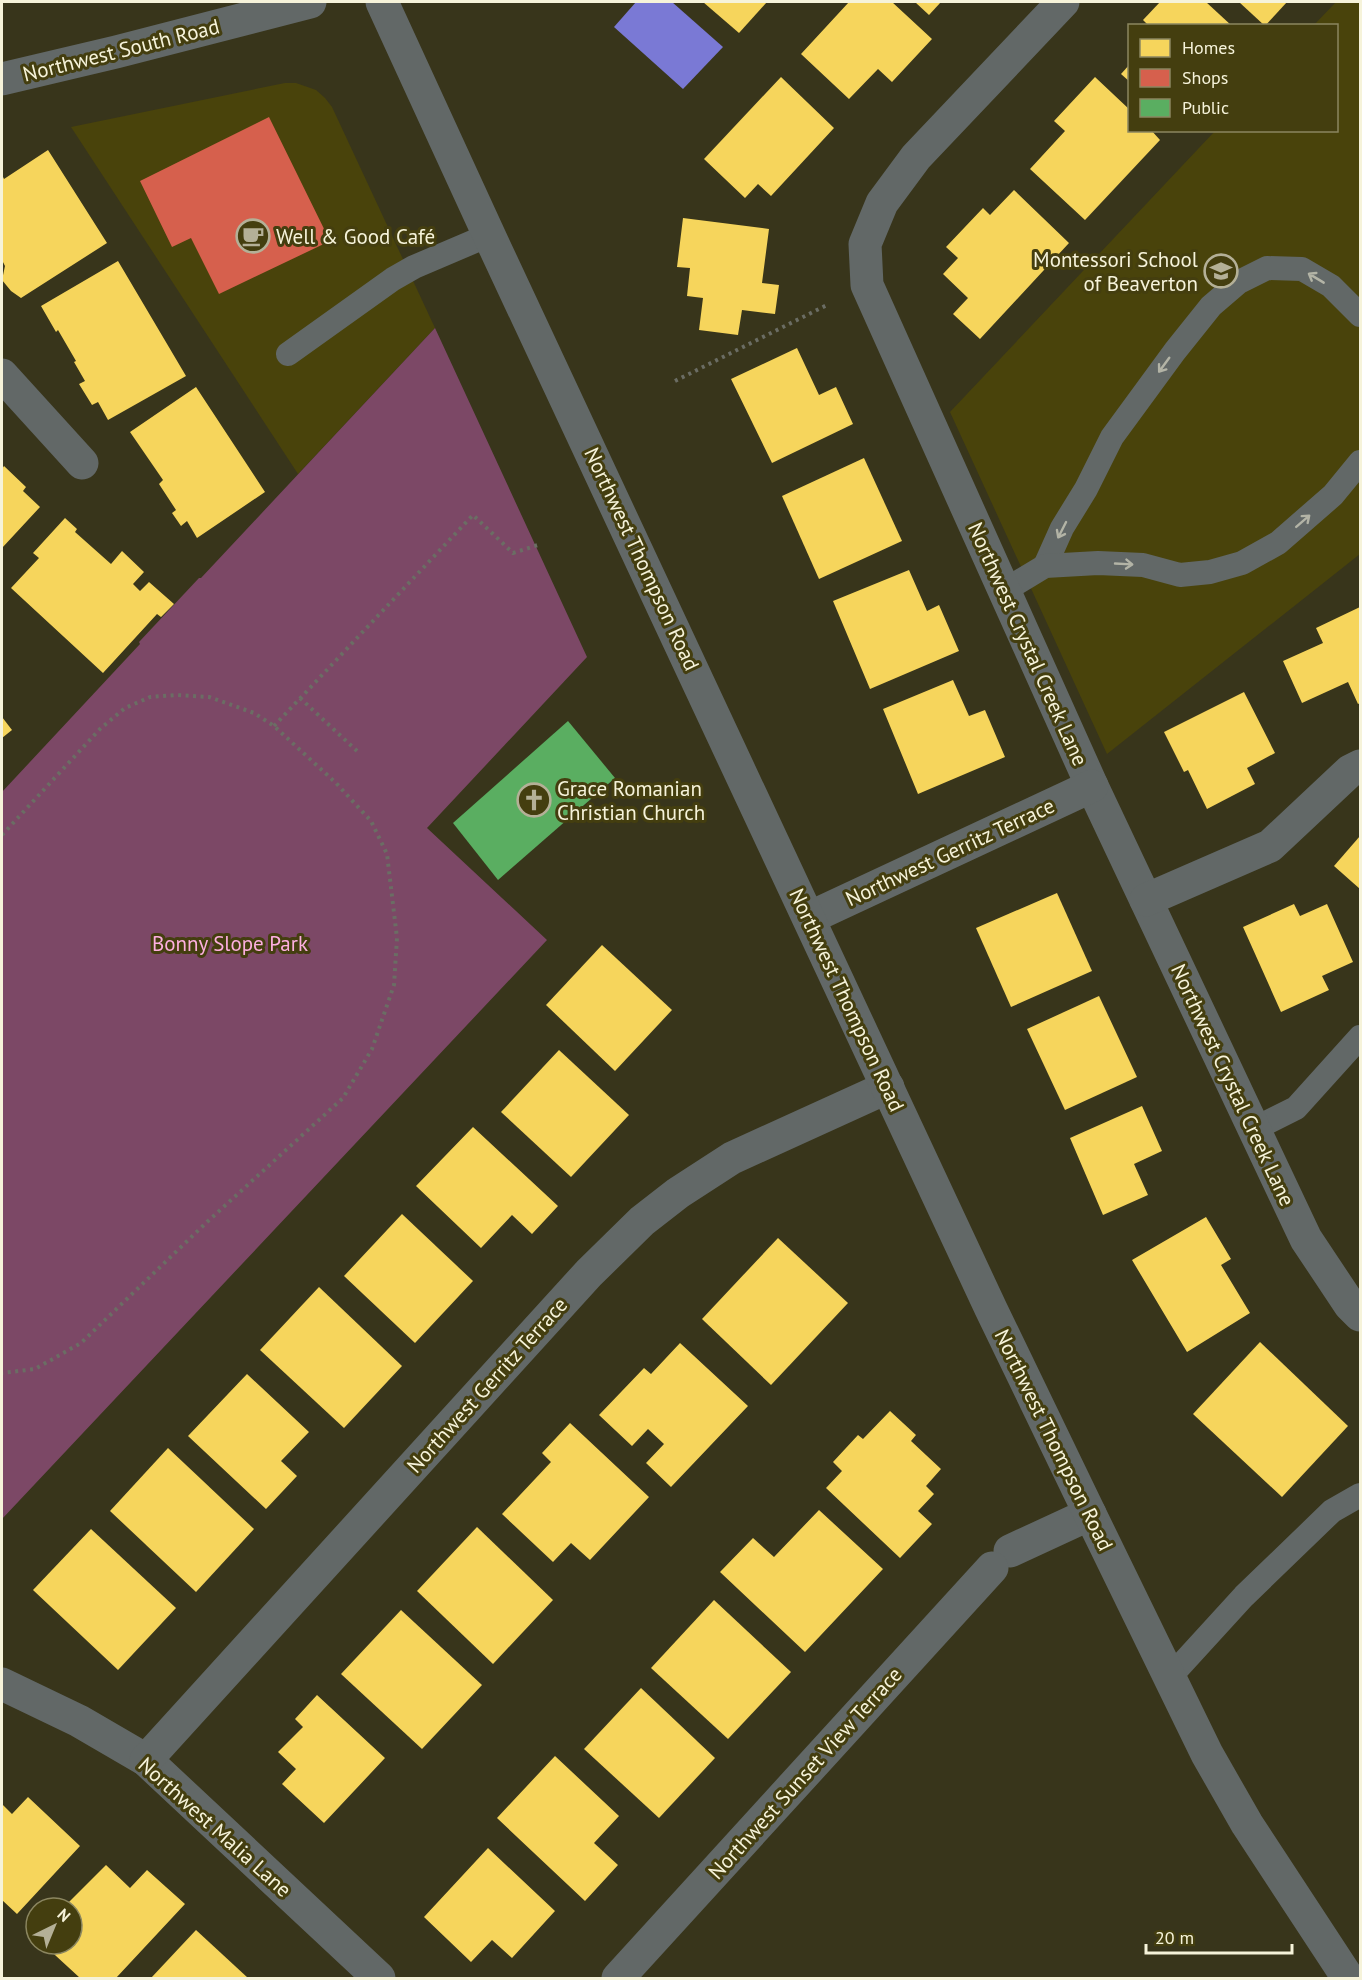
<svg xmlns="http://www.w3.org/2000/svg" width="1362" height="1980" font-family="'PT Sans',sans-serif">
<rect width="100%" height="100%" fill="#38351b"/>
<g fill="#49430b">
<polygon points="1336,2 1360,2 1360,554 1107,754 950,412 1215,131 1336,130 1336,26 1314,25"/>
<polygon points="285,83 296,83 316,90 325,98 332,107 435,328 298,474 71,127"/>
</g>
<polygon fill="#7c4866" points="435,328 587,657 427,828 547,940 2,1519 2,792 140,644 139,642 199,578 201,578"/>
<polygon fill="#7a79d5" points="636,2 672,2 723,47 683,89 614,27"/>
<g fill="#f6d55c">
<polygon points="703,2 767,2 739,33"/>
<polygon points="849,2 892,2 932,39 892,82 878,69 849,99 801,54"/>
<polygon points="915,2 941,2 929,15"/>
<polygon points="1160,2 1206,2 1232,26 1149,26 1143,20"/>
<polygon points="1239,2 1287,2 1265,26"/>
<polygon points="1130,64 1130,82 1121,74"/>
<polygon points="781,77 834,128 771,196 758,184 745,198 704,159"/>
<polygon points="1095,77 1130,110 1130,130 1151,130 1160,140 1085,220 1030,169 1065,131 1054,121"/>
<polygon points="48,150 107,243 21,298 11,291 2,280 5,266 2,260 2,175 4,179"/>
<polygon points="1014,190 1069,243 980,339 953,314 968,298 943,274 958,258 946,247 983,208 990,215"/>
<polygon points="683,218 769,229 762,283 779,285 775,314 742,310 738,335 699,330 703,298 687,296 690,268 677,267"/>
<polygon points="118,261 186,376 108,420 98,402 92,405 79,384 85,381 74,362 76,361 58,330 56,332 41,306"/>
<polygon points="797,348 819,395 836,387 853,424 772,463 731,379"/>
<polygon points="196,387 265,492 197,538 187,521 181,526 172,513 176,510 159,484 163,480 130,432"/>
<polygon points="864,458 902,541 819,579 782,496"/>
<polygon points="4,466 26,487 23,491 40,507 2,548 2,469"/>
<polygon points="65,518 77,529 75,532 111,564 122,551 144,572 133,584 140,591 149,582 174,604 161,617 157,614 103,673 11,588 39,558 33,553"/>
<polygon points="909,570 927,611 939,605 959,651 870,689 833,601"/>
<polygon points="1360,607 1360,703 1358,704 1348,682 1302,703 1283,661 1323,643 1316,628"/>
<polygon points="953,680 969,716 985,710 1005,757 918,794 883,709"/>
<polygon points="1244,692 1275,753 1247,768 1255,784 1207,809 1188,770 1184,772 1164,732"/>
<polygon points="2,717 12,730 2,738"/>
<polygon points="1360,836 1360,889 1334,866"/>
<polygon points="1057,893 1092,971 1011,1007 976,928"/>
<polygon points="1294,904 1300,916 1327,904 1353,962 1322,976 1329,990 1281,1012 1243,927"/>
<polygon points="602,945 672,1010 615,1071 546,1005"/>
<polygon points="1099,996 1137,1077 1065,1110 1027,1029"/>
<polygon points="559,1050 629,1115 571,1177 501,1112"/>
<polygon points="1142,1106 1162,1151 1134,1164 1148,1195 1103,1215 1070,1138"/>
<polygon points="473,1127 558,1206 532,1234 512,1215 481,1248 416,1186"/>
<polygon points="402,1214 473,1281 415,1343 344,1276"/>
<polygon points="1206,1217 1231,1259 1221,1265 1250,1313 1187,1352 1132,1260"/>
<polygon points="778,1238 848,1303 771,1385 702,1319"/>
<polygon points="319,1287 402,1366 344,1428 260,1350"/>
<polygon points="1260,1342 1348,1426 1282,1497 1193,1414"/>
<polygon points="680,1343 748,1406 671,1487 646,1463 664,1444 648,1429 632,1446 599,1415 644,1368 651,1374"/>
<polygon points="247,1374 309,1432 281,1461 297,1476 266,1509 188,1436"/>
<polygon points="890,1411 916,1435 911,1441 941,1469 926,1486 934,1494 918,1511 932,1524 900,1558 826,1488 842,1471 833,1462 858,1435 863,1439"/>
<polygon points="570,1423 649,1497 590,1560 571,1543 553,1562 502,1514 551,1462 542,1453"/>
<polygon points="168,1448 254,1529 196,1592 110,1511"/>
<polygon points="819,1510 883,1569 805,1652 720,1572 753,1538 774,1557"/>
<polygon points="477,1527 553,1600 493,1664 417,1591"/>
<polygon points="91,1529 176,1608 118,1670 33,1590"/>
<polygon points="714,1600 791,1672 728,1739 651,1668"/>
<polygon points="401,1610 482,1685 422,1749 341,1674"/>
<polygon points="641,1688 715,1758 659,1818 584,1749"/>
<polygon points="317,1695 385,1758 324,1823 282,1784 296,1769 278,1752 303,1727 295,1719"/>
<polygon points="555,1756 619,1816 594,1843 618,1865 585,1901 497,1818"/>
<polygon points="28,1797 80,1846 17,1914 2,1900 2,1804 12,1814"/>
<polygon points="488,1848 555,1911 512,1958 492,1940 471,1962 424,1917"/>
<polygon points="106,1865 130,1888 147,1870 185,1904 116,1978 80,1978 43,1944 72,1944 72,1908 63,1908"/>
<polygon points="196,1930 248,1978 151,1978"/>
</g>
<polygon fill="#d6604d" points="269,117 330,241 219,294 191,238 172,247 140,181"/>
<polygon fill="#5aae61" points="568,721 615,778 498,880 453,823"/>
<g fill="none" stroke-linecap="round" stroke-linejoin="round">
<g stroke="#6b6d64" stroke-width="4" stroke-dasharray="3 4.5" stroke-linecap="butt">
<polyline points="675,381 829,304"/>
<polyline points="300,698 357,751"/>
<polyline points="274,726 473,515 513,553 541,544"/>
<polyline points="2,835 100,729 125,708 150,697 176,695 209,697 254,713 274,726 336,783 371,821 387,854 397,938 394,985 372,1049 343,1098 207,1222 81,1343 35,1369 2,1373"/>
</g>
<g stroke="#626867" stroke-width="24">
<polyline points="288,354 393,279 414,267 489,235"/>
<polyline points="1045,566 1062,528 1086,489 1112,437 1175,351 1211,306 1239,282 1267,268 1302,269 1331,286 1360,315"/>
<polyline points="1005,590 1045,566 1098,563 1143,565 1180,575 1210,572 1242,563 1278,543 1333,495 1360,462"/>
<polyline points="1254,1129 1296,1108 1360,1037"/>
<polyline points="1170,1677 1244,1596 1332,1511 1360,1495"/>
</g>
<g stroke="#626867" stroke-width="33">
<polyline points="1063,2 916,157 882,203 865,244 867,285 1092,786 1306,1239 1350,1305 1360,1315"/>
<polyline points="2,79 116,52 310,2"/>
<polyline points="2,375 82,463"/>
<polyline points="1146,900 1270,846 1350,771 1360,766"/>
<polyline points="809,918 1092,786"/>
<polyline points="1010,1551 1090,1514"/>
<polyline points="2,1684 79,1721 146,1760 379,1978"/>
<polyline points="146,1760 589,1273 642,1221 678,1193 732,1158 888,1087"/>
<polyline points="618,1978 992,1568"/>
</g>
<polyline stroke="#626867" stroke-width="33" points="382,2 489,235 991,1309 1090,1514 1207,1754 1247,1824 1348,1978"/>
</g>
<defs><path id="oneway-shaft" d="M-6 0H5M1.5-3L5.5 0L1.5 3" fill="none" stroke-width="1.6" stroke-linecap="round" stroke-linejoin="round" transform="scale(1.5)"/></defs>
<g stroke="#b3b4a6">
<use href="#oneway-shaft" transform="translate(1316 278) rotate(-149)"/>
<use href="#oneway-shaft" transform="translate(1164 365) rotate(126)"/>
<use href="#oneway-shaft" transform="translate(1303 521) rotate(-41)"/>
<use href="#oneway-shaft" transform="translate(1062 530) rotate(117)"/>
<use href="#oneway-shaft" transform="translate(1124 564) rotate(3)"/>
</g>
<defs>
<symbol id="cafe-ring" viewBox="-11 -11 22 22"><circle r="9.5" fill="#443e0f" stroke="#b4b097" stroke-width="1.5"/><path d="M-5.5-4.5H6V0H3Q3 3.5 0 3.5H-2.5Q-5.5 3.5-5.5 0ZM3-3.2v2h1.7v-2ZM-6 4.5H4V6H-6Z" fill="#b4b097"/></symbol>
<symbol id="school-ring" viewBox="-11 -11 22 22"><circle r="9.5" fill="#443e0f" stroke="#b4b097" stroke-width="1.5"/><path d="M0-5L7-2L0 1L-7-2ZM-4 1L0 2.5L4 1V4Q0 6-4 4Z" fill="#b4b097"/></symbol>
<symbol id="church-ring" viewBox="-11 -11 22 22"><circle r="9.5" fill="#443e0f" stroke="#b4b097" stroke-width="1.5"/><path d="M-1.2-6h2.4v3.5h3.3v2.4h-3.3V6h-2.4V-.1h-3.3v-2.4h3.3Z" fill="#b4b097"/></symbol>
</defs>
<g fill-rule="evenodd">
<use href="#cafe-ring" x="234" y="217" width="38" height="38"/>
<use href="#school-ring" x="1202" y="252" width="38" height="38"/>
<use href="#church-ring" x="515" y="781" width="38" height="38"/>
</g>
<g text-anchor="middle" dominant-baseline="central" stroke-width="6" stroke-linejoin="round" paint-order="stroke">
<g font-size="21" fill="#f6f3da" stroke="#443e0f">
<text transform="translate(121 50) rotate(-14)">Northwest South Road</text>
<text transform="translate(642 559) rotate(65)">Northwest Thompson Road</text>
<text transform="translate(1028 644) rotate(66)">Northwest Crystal Creek Lane</text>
<text transform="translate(950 852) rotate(-25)">Northwest Gerritz Terrace</text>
<text transform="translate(847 1000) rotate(65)">Northwest Thompson Road</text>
<text transform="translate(1233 1085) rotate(65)">Northwest Crystal Creek Lane</text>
<text transform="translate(487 1385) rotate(-48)">Northwest Gerritz Terrace</text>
<text transform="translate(1054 1440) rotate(64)">Northwest Thompson Road</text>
<text transform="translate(805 1773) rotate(-48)">Northwest Sunset View Terrace</text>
<text transform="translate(215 1827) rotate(42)">Northwest Malia Lane</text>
</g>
<g font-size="21" fill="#f6f3da" stroke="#443e0f" text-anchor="start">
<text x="276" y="236">Well &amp; Good Café</text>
<text x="1198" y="259" text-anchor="end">Montessori School<tspan x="1198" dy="24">of Beaverton</tspan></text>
<text x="557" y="788">Grace Romanian<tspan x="557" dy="24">Christian Church</tspan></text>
</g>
<g font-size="21" fill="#fdafe0" stroke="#443e0f">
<text x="230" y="943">Bonny Slope Park</text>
</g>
</g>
<rect width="1362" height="1980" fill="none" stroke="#f6f3da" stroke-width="6"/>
<rect x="1128" y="24" width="210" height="108" fill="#443e0f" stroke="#8b8660" stroke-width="1.5"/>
<rect x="1140" y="39" width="30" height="18" fill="#f6d55c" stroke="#8b8660" stroke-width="1.5"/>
<text x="1182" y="54" font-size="18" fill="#f6f3da">Homes</text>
<rect x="1140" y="69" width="30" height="18" fill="#d6604d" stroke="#8b8660" stroke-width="1.5"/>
<text x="1182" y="84" font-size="18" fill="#f6f3da">Shops</text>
<rect x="1140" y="99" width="30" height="18" fill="#5aae61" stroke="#8b8660" stroke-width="1.5"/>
<text x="1182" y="114" font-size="18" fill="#f6f3da">Public</text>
<g transform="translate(54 1926) rotate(43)"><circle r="28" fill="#443e0f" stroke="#8b8660" stroke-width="1.5"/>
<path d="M0-4.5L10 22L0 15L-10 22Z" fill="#b4b097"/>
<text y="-9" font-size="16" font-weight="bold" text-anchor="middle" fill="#f6f3da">N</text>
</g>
<path d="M1146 1944v9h146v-9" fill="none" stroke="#f6f3da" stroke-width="3"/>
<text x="1155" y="1944" font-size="18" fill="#f6f3da" stroke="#443e0f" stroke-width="4.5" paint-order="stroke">20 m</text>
</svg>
